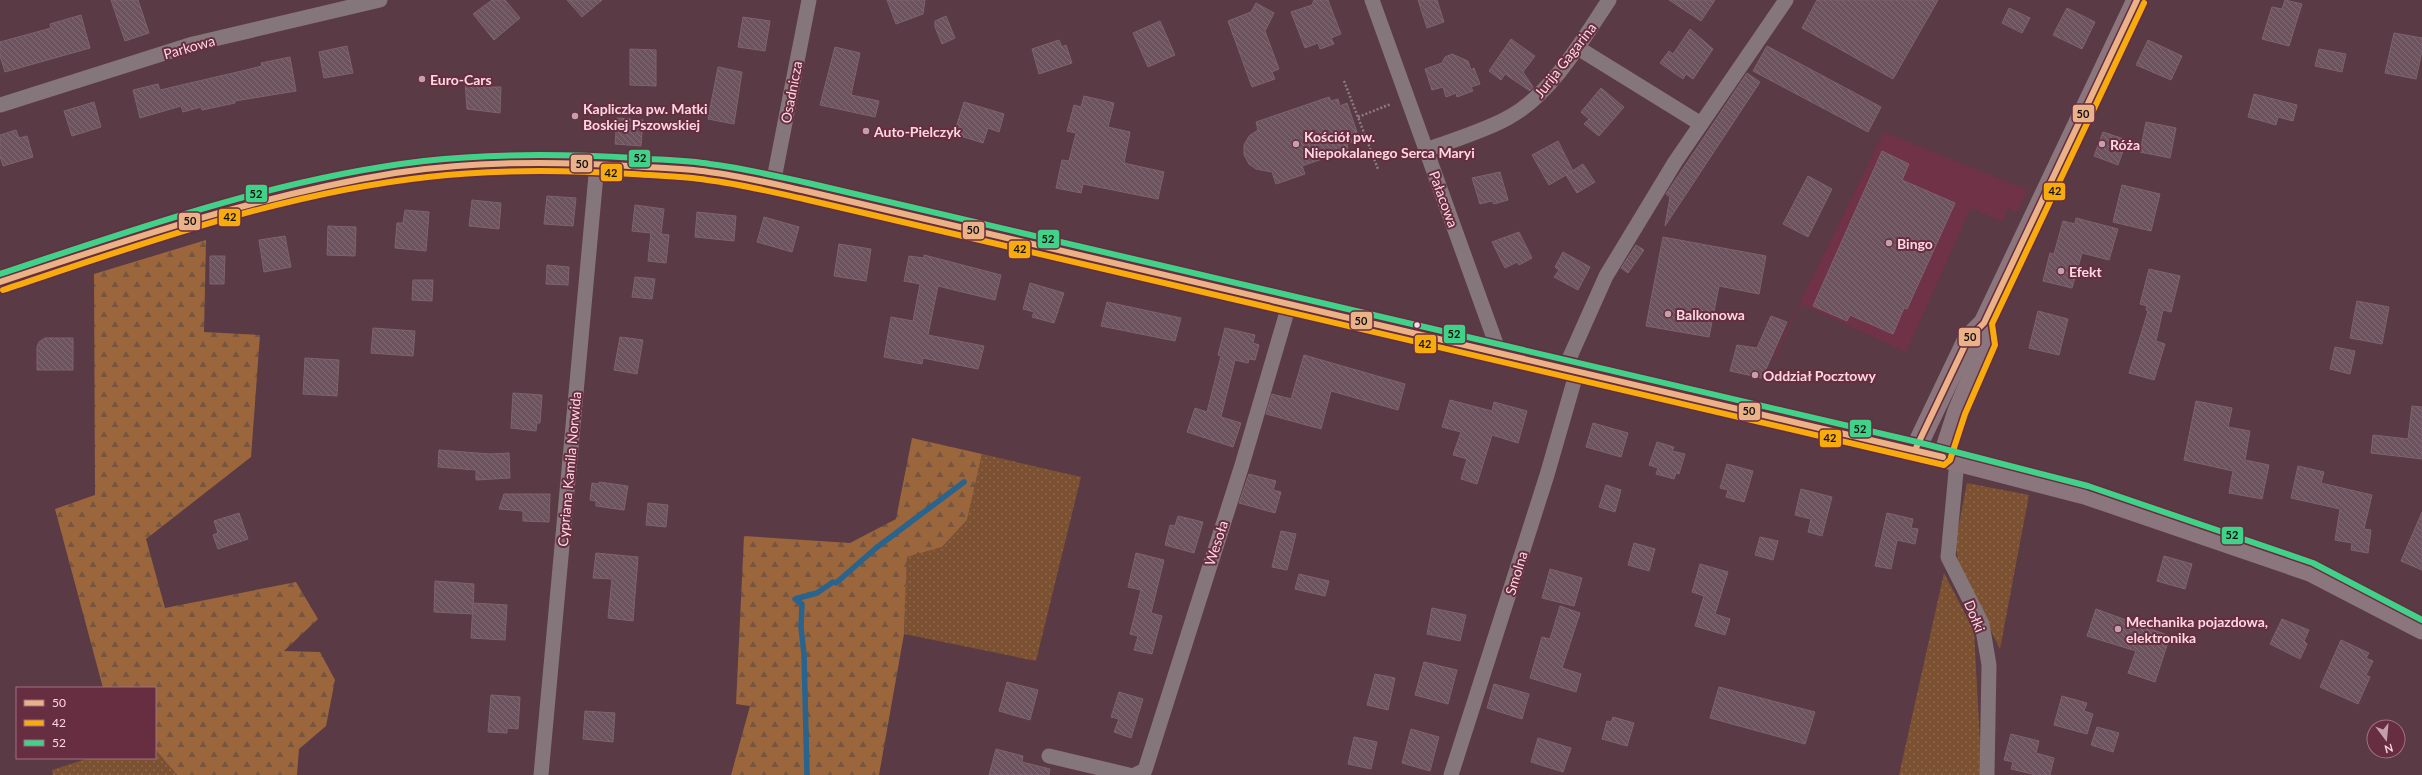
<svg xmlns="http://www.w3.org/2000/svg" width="2422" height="775" font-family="Lato,sans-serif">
<defs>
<pattern id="grass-dots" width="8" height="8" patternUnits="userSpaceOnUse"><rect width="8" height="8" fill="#7b5131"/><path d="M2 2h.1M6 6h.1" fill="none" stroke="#8f694f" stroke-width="1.8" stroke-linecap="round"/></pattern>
<pattern id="forest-firs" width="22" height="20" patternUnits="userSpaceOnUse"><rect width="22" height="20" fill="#9b663b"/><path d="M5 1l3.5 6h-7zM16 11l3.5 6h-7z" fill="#77553f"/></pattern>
<pattern id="building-back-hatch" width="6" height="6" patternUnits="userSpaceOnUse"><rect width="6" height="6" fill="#6c535e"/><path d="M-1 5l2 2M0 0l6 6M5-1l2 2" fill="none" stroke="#826b75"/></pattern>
</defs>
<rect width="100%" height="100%" fill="#5a3a44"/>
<polygon fill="#6f3247" points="1884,132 2028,190 2017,212 2009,208 2002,222 1971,208 1906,352 1801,304 1776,356 1774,355"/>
<g fill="url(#grass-dots)">
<polygon points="982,454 1081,477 1036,661 904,634 907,557 942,547 967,520"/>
<polygon points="1967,483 2029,495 2000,649 1960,568 1955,544"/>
<polygon points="1944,573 1974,631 1980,742 1980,775 1899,775"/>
<polygon points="155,749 177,775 53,775 52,770 89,758 155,758"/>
</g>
<g fill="url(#forest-firs)">
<polygon points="206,240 204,332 260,335 251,457 146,539 165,608 296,582 318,619 284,651 320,652 335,680 326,726 299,749 297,775 177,775 155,749 155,688 103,688 55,509 95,495 94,274"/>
<polygon points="912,438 982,454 967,520 942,547 907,557 904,634 879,775 731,775 750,706 736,704 744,536 850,543 896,519"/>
</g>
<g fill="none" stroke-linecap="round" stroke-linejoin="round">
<polyline stroke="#28648d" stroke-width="5.5" points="807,775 804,654 801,627 802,604 795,599 817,593 833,582 836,583 876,548 964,482"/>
</g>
<g fill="url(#building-back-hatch)" stroke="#7d636e">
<polygon points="111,0 138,0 149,33 125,41"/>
<polygon points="492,0 505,0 520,18 494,40 473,14"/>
<polygon points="567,0 602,0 582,17"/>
<polygon points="887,0 925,0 923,14 896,24"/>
<polygon points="1314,0 1328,0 1341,34 1331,38 1334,44 1320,49 1318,43 1305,48 1291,12 1312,5"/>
<polygon points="1418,0 1437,0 1444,22 1427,28"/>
<polygon points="1669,0 1715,0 1701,21"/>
<polygon points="1817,0 1938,0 1893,79 1802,28"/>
<polygon points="2285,0 2302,4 2289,46 2262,39 2272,7 2282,9"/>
<polygon points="1256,3 1274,13 1265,31 1279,69 1272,72 1275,79 1252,87 1228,21 1251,12"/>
<polygon points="2009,8 2030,18 2022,33 2002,23"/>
<polygon points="2067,8 2095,22 2082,49 2053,35"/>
<polygon points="81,15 90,48 5,72 0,56 0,42 51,28 50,24"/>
<polygon points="946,16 955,38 942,44 935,27 935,21"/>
<polygon points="743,17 770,21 765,51 738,47"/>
<polygon points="1160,21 1175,55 1148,67 1133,33"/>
<polygon points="1690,29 1713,49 1693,79 1686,74 1683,79 1660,63 1669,51 1673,54"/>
<polygon points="2394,33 2422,38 2422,51 2416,79 2385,73"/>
<polygon points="1511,39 1535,56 1523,72 1533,87 1530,91 1505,74 1501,80 1489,71"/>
<polygon points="1059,40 1062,47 1066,45 1072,63 1039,74 1032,49"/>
<polygon points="2148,40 2182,56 2171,80 2136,65"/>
<polygon points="347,46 353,73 324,78 319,52"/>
<polygon points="1767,46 1881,107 1868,132 1753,71"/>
<polygon points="835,47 860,53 851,95 879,101 875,117 820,105"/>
<polygon points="630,49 656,50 656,86 630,85"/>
<polygon points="2319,49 2346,54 2342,72 2315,66"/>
<polygon points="1452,54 1468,61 1471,70 1474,68 1480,84 1471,87 1473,91 1457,97 1456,93 1446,97 1443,87 1432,90 1425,69 1442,63 1445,57"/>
<polygon points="290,57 296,91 235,101 235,103 202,110 201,107 183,112 181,106 140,118 133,90 158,84 160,90 246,70 262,66 261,63"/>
<polygon points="718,67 742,72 734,124 708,119"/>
<polygon points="1747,73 1760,82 1665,226 1670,197 1666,194"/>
<polygon points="465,81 482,87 501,87 500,113 467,109"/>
<polygon points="1601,88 1624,107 1599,136 1584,124 1589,119 1581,112"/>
<polygon points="2254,94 2297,105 2293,121 2278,117 2276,125 2248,117"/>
<polygon points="1084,96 1114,103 1108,127 1130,132 1124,163 1164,172 1158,199 1083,184 1081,193 1056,188 1062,160 1069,161 1076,133 1067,131 1074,105 1081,107"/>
<polygon points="1329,97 1331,101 1338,99 1340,106 1347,103 1357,132 1350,135 1352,142 1347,144 1348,150 1302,166 1305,174 1276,184 1272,172 1256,169 1249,164 1244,155 1244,145 1249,136 1258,130 1256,122"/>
<polygon points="94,102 101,127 72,136 64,111"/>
<polygon points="964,102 1004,114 999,132 988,128 983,143 954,134"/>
<polygon points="617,118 643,120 641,146 615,144"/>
<polygon points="2146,122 2176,128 2170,158 2140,152"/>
<polygon points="16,130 19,138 27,136 33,157 3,166 0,156 0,135"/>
<polygon points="2103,132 2127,140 2118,165 2094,156"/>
<polygon points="1558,141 1573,171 1549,185 1532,155"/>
<polygon points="1882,151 1909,164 1902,180 1955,203 1907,309 1904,308 1893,334 1850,315 1847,321 1813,306"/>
<polygon points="1583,164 1595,182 1577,193 1566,175"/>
<polygon points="1500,172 1508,200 1494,204 1492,201 1480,204 1472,178"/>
<polygon points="1808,176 1832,189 1808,237 1783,224"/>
<polygon points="2122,185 2160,194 2151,231 2113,222"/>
<polygon points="547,196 576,198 573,226 544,224"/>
<polygon points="472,200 501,203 499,229 469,226"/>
<polygon points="635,205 664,209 661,234 669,235 666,263 648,261 651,233 632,231"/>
<polygon points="405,210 429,212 426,251 395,248 397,223 403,223"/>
<polygon points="697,212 736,216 734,241 695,237"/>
<polygon points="764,217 799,227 792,252 757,242"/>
<polygon points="2076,218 2118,229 2109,260 2082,253 2072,288 2043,281 2050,253 2054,254 2063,221 2075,224"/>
<polygon points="328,226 356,227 355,256 327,255"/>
<polygon points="1519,232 1532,258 1519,265 1517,262 1505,268 1492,242"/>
<polygon points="285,236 291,267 264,272 259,240"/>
<polygon points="1663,237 1766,256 1759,294 1719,286 1709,337 1646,326"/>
<polygon points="839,244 871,249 866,281 834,276"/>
<polygon points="1636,245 1644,250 1628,273 1621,268"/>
<polygon points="1563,252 1590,267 1578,290 1554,277 1559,270 1555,267"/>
<polygon points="924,255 1001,275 995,300 938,286 928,335 984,346 978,369 923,358 922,364 884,357 891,317 913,321 920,284 904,281 909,256 924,258"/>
<polygon points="210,256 225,256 224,284 210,284"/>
<polygon points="547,265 569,267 568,285 546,284"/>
<polygon points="2149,269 2180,276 2171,312 2163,310 2156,341 2165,344 2154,380 2129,373 2148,311 2146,310 2147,306 2140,304"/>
<polygon points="635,277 655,279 652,299 632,297"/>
<polygon points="413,280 433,280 432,301 412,300"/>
<polygon points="1030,283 1064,293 1054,323 1032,317 1034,312 1023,309"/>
<polygon points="2357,301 2389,307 2382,344 2350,338"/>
<polygon points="1107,302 1181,318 1175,341 1101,326"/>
<polygon points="2038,311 2068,319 2059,355 2029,348"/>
<polygon points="1771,316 1787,322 1762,378 1730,371 1737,345 1757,348"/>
<polygon points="373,328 415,331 413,356 371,353"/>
<polygon points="1225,328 1255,335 1253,343 1259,345 1255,360 1249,359 1248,363 1235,360 1221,417 1241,423 1233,447 1187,432 1195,408 1207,412 1221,356 1218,355"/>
<polygon points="620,337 643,340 637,374 614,370"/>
<polygon points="45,338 73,338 73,370 37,370 37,347 39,342"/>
<polygon points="2335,347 2355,351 2350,374 2330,369"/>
<polygon points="1304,355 1405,384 1398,410 1331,391 1321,429 1266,414 1272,394 1291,399"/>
<polygon points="305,358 339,360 337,396 303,394"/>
<polygon points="513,393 542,395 540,423 537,423 536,431 511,428"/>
<polygon points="1450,400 1492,411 1494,402 1527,411 1518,443 1492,435 1477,484 1461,479 1467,459 1453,455 1461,432 1442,427"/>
<polygon points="2196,401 2232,408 2228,427 2250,431 2245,460 2269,465 2262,499 2229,493 2233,471 2184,460"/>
<polygon points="2412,406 2422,407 2422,459 2371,453 2373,435 2408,439"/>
<polygon points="1593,423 1628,433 1621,457 1586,447"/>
<polygon points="1657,442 1674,447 1672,451 1685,454 1679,474 1676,473 1674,479 1656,474 1658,468 1649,465"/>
<polygon points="439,450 490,454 509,453 510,478 476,480 476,470 438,467"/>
<polygon points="1727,464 1753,471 1744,502 1726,497 1728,490 1720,488"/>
<polygon points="2298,466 2324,472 2321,483 2372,495 2364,529 2371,530 2368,553 2351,550 2352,543 2335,540 2340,509 2291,498"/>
<polygon points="1249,474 1276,481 1273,490 1281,492 1275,513 1239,503"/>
<polygon points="599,482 628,486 624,510 596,506 596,501 590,500 592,483 599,484"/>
<polygon points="1606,485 1621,490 1615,512 1599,507"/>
<polygon points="1801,489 1832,497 1822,536 1808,532 1811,519 1795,515"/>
<polygon points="504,494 550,494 549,522 523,521 523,511 499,509"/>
<polygon points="648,503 668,505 666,527 646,525"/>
<polygon points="2422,512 2422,570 2401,561"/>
<polygon points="239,513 248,539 218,549 213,535 218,533 214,521"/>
<polygon points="1887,513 1913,519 1911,528 1918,529 1915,544 1897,540 1891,569 1875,566"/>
<polygon points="1178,516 1203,522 1194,553 1165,545 1170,525 1175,526"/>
<polygon points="1281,531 1296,534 1287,570 1272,567"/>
<polygon points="1760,537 1778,541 1773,560 1755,555"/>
<polygon points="1634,543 1655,549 1649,571 1628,565"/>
<polygon points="596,553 638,557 633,621 608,618 612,579 593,578"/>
<polygon points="1136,553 1164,560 1151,613 1162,616 1152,654 1134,650 1138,636 1130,634 1141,590 1128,587"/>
<polygon points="2164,556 2192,564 2185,589 2157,581"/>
<polygon points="1700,564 1728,572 1715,614 1730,619 1725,635 1695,626 1704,596 1692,592"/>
<polygon points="1550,569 1582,578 1574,606 1542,598"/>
<polygon points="1299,574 1329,581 1325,596 1295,589"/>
<polygon points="435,581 474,584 473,614 434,612"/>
<polygon points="473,603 507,605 505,640 471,638"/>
<polygon points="1560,606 1580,613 1562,668 1581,674 1576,692 1530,678 1542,637 1550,639"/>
<polygon points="1432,608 1466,615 1460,641 1427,634"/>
<polygon points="2096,609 2170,636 2155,682 2128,673 2136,651 2087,636"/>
<polygon points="2282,619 2309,630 2304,641 2307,644 2300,659 2270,644"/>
<polygon points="2341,640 2369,653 2366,658 2373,661 2366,675 2370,677 2358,704 2320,687"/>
<polygon points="1424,662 1457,670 1448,704 1415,695"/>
<polygon points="1375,674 1395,678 1388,710 1367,705"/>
<polygon points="1007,682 1038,690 1030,720 999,711"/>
<polygon points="1494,684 1529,694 1522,719 1487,708"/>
<polygon points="1719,687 1815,712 1805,744 1710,718"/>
<polygon points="1119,692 1143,699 1131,738 1114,732 1119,719 1111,717"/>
<polygon points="491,695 520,697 518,729 507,728 507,733 488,732"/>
<polygon points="2062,696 2087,703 2084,711 2093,714 2087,734 2054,725"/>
<polygon points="585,711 615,713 613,742 583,739"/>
<polygon points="1613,717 1634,723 1627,746 1602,739 1607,721 1611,722"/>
<polygon points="2097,727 2119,733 2113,752 2091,745"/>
<polygon points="1411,729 1439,737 1430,771 1402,763"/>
<polygon points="2011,734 2039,741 2036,753 2054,758 2050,775 2036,775 2011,769 2013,762 2004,760"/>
<polygon points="1354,737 1377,742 1371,769 1348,764"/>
<polygon points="1538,738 1571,748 1563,772 1531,762"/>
<polygon points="996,749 1023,756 1022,762 1050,769 1049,775 989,775"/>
</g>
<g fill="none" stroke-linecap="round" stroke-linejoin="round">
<g stroke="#8c7b80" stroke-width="2.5" stroke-dasharray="2 2" stroke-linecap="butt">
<polyline points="1344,81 1378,169"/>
<polyline points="1358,117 1391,104"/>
</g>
<g stroke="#84767a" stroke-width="15">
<polyline points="1372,0 1499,352"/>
<polyline points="1578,48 1701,124"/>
<polyline points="0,105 193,44 380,0"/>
<path d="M1426 150C1451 141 1490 129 1511 116 1553 92 1583 39 1609 0"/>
<polyline points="773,184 809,0"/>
<polyline points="1565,368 1606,276 1675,162 1786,0"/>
<polyline points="1957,461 1948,557 1982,624 1989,665 1987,775"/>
<polyline points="1049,756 1129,775"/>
<polyline points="541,775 597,164"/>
<polyline points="1135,775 1145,770 1242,465 1289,305"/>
<polyline points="1451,775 1547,475 1577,371"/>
</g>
<g stroke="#8a767c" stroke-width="21">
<path d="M0 282C126 240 263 194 395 173 478 160 563 161 647 167 670 169 694 169 717 173 747 177 777 185 806 191L1915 450 2085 494 2310 571 2422 629"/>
<polyline points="1915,450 1968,339 1984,323 2137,0"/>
<polyline points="1943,457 1958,411 1987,343 1984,323"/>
</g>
<defs>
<g id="bus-1">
<path d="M0 282C129 239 260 195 395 173 472 161 552 161 630 166 656 168 683 168 709 172 741 176 774 184 806 191L1943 457"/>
<polyline points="1915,450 1968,339 1984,323 2137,0"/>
</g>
<path id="bus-2" d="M3 290C141 244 282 193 428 177 496 169 565 170 633 174 658 176 683 176 707 180 740 184 772 192 804 199L1944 465 1950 460 1965 414 1995 345 1992 324 2144 3"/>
<path id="bus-3" d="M0 274C138 228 279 178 424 161 494 153 565 154 636 158 660 160 686 160 710 164 743 168 775 176 808 183L1917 442 2088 486 2313 563 2422 620"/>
</defs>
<use href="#bus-1" stroke="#672d40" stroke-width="9"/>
<use href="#bus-2" stroke="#672d40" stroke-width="9"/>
<use href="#bus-3" stroke="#672d40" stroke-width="9"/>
<use href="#bus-1" stroke="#ebb288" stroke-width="6"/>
<use href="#bus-2" stroke="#f8ab0d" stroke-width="6"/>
<use href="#bus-3" stroke="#40d288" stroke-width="6"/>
</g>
<g fill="#c4a1aa" stroke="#672d40" stroke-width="1.5">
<circle cx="422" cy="79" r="4"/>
<circle cx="575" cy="116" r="4"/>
<circle cx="866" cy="131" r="4"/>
<circle cx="1296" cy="144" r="4"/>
<circle cx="2102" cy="144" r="4"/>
<circle cx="1889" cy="243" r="4"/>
<circle cx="2061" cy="271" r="4"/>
<circle cx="1668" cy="314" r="4"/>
<circle cx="1755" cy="375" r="4"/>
<circle cx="2118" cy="629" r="4"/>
</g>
<circle fill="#fdd8e1" stroke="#672d40" stroke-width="1.5" cx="1417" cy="325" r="3.5"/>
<g text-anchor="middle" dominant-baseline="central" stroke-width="4" stroke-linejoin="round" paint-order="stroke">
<g font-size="14" fill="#fdd8e1" stroke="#672d40">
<text transform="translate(189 47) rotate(-16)">Parkowa</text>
<text transform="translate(1565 60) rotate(-52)">Jurija Gagarina</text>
<text transform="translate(791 92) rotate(-79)">Osadnicza</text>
<text transform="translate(1444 199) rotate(70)">Pałacowa</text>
<text transform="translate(569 469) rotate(-85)">Cypriana Kamila Norwida</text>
<text transform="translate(1216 543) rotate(-72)">Wesoła</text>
<text transform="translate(1516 573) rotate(-73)">Smolna</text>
<text transform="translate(1975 616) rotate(68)">Dołki</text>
</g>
<g font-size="14" font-weight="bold" fill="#fdd8e1" stroke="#672d40" text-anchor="start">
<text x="430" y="79">Euro-Cars</text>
<text x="583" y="108">Kapliczka pw. Matki<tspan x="583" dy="16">Boskiej Pszowskiej</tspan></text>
<text x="874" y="131">Auto-Pielczyk</text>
<text x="1304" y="136">Kościół pw.<tspan x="1304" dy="16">Niepokalanego Serca Maryi</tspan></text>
<text x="2110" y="144">Róża</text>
<text x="1897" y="243">Bingo</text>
<text x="2069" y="271">Efekt</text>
<text x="1676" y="314">Balkonowa</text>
<text x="1763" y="375">Oddział Pocztowy</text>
<text x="2126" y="621">Mechanika pojazdowa,<tspan x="2126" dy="16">elektronika</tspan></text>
</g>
</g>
<g stroke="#672d40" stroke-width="1.5">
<rect x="2072" y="104" width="23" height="19" rx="4" fill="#ebb288"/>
<rect x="628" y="149" width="23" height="19" rx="4" fill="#40d288"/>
<rect x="570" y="154" width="23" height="19" rx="4" fill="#ebb288"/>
<rect x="600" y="163" width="23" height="19" rx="4" fill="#f8ab0d"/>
<rect x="2043" y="182" width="23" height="19" rx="4" fill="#f8ab0d"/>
<rect x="245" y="184" width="23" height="19" rx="4" fill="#40d288"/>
<rect x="218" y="208" width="23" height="19" rx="4" fill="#f8ab0d"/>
<rect x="178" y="212" width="23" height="19" rx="4" fill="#ebb288"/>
<rect x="962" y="221" width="23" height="19" rx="4" fill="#ebb288"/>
<rect x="1037" y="229" width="23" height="20" rx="4" fill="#40d288"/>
<rect x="1008" y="240" width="23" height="19" rx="4" fill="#f8ab0d"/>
<rect x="1350" y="311" width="23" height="19" rx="4" fill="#ebb288"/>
<rect x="1443" y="324" width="23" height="20" rx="4" fill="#40d288"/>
<rect x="1958" y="327" width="23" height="20" rx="4" fill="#ebb288"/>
<rect x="1414" y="334" width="23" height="20" rx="4" fill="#f8ab0d"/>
<rect x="1738" y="402" width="23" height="19" rx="4" fill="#ebb288"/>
<rect x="1849" y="419" width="23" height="19" rx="4" fill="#40d288"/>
<rect x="1819" y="429" width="23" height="19" rx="4" fill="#f8ab0d"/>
<rect x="2221" y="526" width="23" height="19" rx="4" fill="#40d288"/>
</g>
<g font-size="11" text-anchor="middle" font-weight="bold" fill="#111">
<text x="2083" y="118">50</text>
<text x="640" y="162">52</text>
<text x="582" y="168">50</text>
<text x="611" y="177">42</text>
<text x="2055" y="195">42</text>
<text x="256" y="198">52</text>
<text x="230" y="221">42</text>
<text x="190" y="225">50</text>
<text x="973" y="234">50</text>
<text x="1048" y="243">52</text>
<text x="1020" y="253">42</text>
<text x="1361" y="325">50</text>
<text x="1454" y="338">52</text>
<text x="1970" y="341">50</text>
<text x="1425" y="348">42</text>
<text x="1749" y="415">50</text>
<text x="1860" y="433">52</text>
<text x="1830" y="442">42</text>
<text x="2232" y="539">52</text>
</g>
<rect x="16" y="687" width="140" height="72" fill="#672d40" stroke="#a37180"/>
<rect x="24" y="700" width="20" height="6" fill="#ebb288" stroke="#a37180"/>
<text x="52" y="707" font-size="12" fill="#fdd8e1">50</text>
<rect x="24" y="720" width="20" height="6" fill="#f8ab0d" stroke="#a37180"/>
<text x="52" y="727" font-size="12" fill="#fdd8e1">42</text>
<rect x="24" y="740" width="20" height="6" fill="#40d288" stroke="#a37180"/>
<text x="52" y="747" font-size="12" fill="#fdd8e1">52</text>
<g transform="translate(2386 739) rotate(164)"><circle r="19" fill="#672d40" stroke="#a37180"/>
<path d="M0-3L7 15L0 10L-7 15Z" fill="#c4a1aa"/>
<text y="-6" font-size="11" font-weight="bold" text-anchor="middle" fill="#fdd8e1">N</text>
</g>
</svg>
